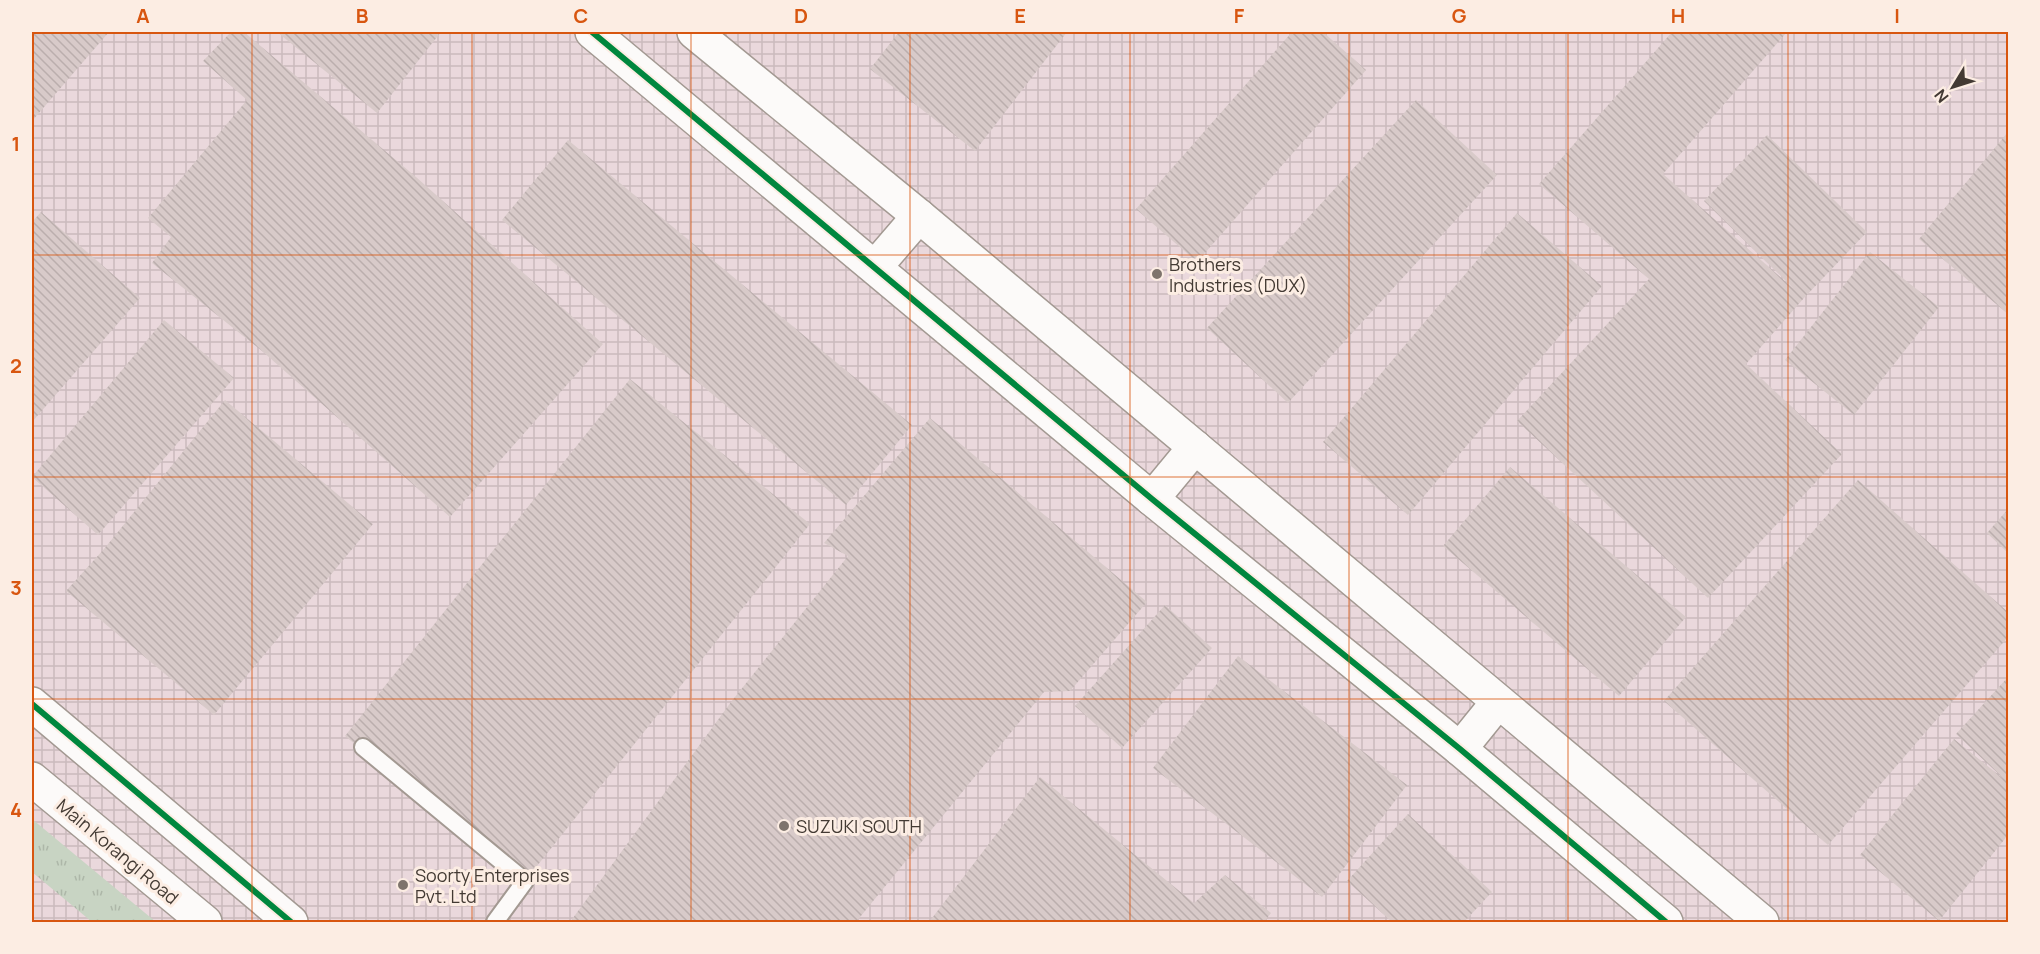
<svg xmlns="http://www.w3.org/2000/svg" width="2040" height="954" font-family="Manrope,sans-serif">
<defs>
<pattern id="industrial-grid" width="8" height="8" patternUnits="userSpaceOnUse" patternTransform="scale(1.5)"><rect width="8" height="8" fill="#ead8dc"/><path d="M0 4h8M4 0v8" fill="none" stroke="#cababd"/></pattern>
<pattern id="grass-tufts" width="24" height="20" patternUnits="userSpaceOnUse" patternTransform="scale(1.5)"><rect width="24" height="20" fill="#c8d4c3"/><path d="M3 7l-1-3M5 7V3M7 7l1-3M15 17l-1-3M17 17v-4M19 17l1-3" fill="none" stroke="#adb7a8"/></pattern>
<pattern id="building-back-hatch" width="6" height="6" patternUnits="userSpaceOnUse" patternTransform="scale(1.5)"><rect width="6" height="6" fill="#d8cac9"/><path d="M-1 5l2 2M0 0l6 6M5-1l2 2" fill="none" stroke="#bbaead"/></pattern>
</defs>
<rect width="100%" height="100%" fill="#eddfd6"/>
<rect fill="url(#industrial-grid)" x="32" y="32" width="1976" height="890"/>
<polygon fill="url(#grass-tufts)" points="32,819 156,922 92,922 32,872"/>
<g fill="url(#building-back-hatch)">
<polygon points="32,32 109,32 32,121"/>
<polygon points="231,32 244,32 416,177 603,344 450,517 262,351 152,263 171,237 148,218 247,100 203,61"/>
<polygon points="277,32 441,32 377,113"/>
<polygon points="899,32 1067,32 975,151 870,69"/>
<polygon points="1292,32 1323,32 1366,70 1197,262 1136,209"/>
<polygon points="1672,32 1787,32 1663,174 1795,290 1704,201 1767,135 1867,232 1804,298 1746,364 1842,454 1708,598 1517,421 1649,279 1539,184"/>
<polygon points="1416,100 1497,175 1288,403 1207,328"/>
<polygon points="2008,132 2008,314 1919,239"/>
<polygon points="568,140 912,425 846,505 502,220"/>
<polygon points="41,212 140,298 32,422 32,222"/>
<polygon points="1517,213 1602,286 1408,515 1323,442"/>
<polygon points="1870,252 1939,307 1854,415 1785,360"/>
<polygon points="164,320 234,378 98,535 32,477"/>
<polygon points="630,379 810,524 525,881 345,736"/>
<polygon points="225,400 373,524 214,715 66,591 104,549"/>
<polygon points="930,418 1147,602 1070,691 1044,692 856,922 570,922 731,702 848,556 824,543"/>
<polygon points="1510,467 1686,617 1619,696 1443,546"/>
<polygon points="1858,480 2008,612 2008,637 1828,845 1664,701"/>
<polygon points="2008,509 2008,553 1987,533"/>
<polygon points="1165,605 1212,648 1122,748 1075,706"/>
<polygon points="1238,656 1407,785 1322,897 1153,768"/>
<polygon points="2008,677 2008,835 1939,921 1860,855 1954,739 2005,780 1956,734"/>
<polygon points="1040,777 1194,903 1225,875 1271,913 1264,922 929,922"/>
<polygon points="1408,814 1492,892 1464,922 1392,922 1347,881"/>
</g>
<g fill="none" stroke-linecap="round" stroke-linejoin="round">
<defs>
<polyline id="service" points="363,747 525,881 495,922"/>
<polyline id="minor" points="32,704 291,922"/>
<g id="tertiary">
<polyline points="592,32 1152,499 1460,749 1666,922"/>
<polyline points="694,32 919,216 1762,922"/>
<polyline points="876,266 919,216"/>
<polyline points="1152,499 1195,447"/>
<polyline points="1460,749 1498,702"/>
</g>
<polyline id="primary" points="32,779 205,922"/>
</defs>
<use href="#service" stroke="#a39992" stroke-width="20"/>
<use href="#minor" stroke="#a39992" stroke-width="36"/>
<use href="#tertiary" stroke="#a39992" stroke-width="36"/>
<use href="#primary" stroke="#a39992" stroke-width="36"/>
<use href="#service" stroke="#fcfaf9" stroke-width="16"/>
<use href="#minor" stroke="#fcfaf9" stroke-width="33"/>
<use href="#tertiary" stroke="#fcfaf9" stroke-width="33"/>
<use href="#primary" stroke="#fcfaf9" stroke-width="33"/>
<defs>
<g id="cycleway">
<polyline points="592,32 1152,499 1460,749 1666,922"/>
<polyline points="32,704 291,922"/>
</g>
</defs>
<use href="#cycleway" stroke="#fcede3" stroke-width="10"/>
<use href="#cycleway" stroke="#00873e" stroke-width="6"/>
</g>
<path fill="none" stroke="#d85610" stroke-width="1.5" stroke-opacity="0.55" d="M252 32V922M472 32V922M691 32V922M910 32V922M1130 32V922M1349 32V922M1568 32V922M1788 32V922M32 255H2008M32 477H2008M32 699H2008"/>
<g fill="#7e746c" stroke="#fcede3" stroke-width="2">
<circle cx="1157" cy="274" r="6"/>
<circle cx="784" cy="826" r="6"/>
<circle cx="403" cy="885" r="6"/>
</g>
<g text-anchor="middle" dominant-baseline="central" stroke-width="6" stroke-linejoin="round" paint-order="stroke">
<g font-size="18" fill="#433a33" stroke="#fcede3" text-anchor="start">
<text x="1169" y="264">Brothers<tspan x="1169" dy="21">Industries (DUX)</tspan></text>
<text x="796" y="826">SUZUKI SOUTH</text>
<text x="415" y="875">Soorty Enterprises<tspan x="415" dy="21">Pvt. Ltd</tspan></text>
</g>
<g font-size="18" fill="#433a33" stroke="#fcede3">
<text transform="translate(118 851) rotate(40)">Main Korangi Road</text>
</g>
</g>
<rect width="2040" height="954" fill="none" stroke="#fcede3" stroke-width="66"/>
<g transform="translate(1953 87) rotate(232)" stroke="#fcede3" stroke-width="4.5" paint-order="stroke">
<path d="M0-4.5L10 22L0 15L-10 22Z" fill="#433a33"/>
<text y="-9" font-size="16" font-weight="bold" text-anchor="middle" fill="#433a33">N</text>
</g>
<rect x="33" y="33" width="1974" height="888" fill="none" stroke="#d85610" stroke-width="2"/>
<g font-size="20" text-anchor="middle" font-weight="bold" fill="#d85610">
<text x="143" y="23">A</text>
<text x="362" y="23">B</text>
<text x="581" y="23">C</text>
<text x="801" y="23">D</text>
<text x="1020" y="23">E</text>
<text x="1239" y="23">F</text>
<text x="1459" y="23">G</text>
<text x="1678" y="23">H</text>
<text x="1897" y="23">I</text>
<text x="16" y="151">1</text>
<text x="16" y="373">2</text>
<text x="16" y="595">3</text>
<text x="16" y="817">4</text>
</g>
</svg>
